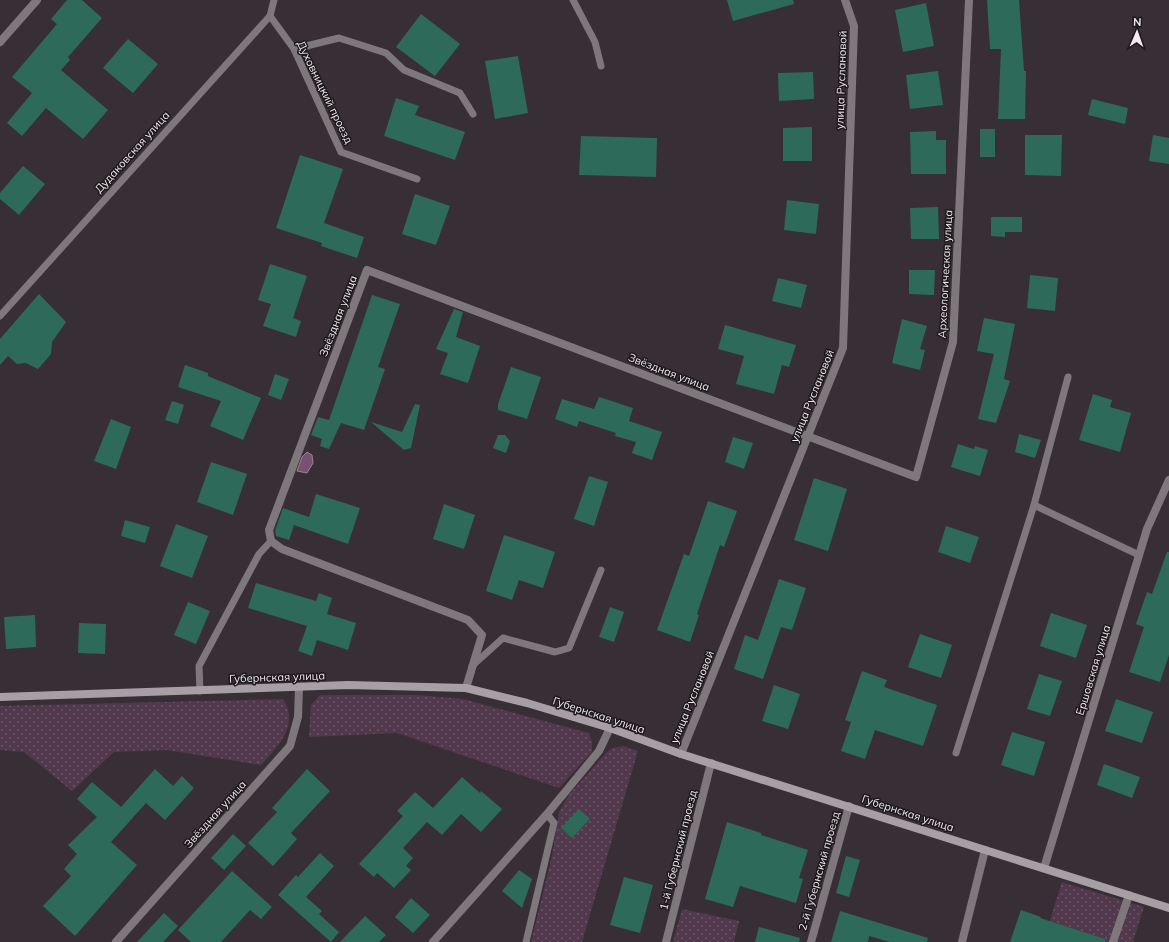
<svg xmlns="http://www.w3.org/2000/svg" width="1169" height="942" font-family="Mulish,sans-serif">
<defs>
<pattern id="grass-dots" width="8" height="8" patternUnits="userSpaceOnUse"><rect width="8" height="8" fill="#51384d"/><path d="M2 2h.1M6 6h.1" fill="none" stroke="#6a5567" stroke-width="1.8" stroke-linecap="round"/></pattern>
</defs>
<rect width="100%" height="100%" fill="#382e36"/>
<g fill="url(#grass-dots)">
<polygon points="320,695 416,695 463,699 589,733 592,742 592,752 559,788 397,733 309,737 311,705"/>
<path d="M283 699C300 725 278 746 261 765L167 750 114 752 72 791 24 752 0 750V706Z"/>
<polygon points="623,746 638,751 582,942 531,942 552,856 559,812 568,796 606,753 612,748"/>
<polygon points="1062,882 1144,907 1133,942 1043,942"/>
<polygon points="682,909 739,921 734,942 673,942"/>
</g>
<polygon fill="#785272" stroke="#9c8098" points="307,452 312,455 313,463 307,473 297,471 302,457"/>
<g fill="#2e6a59">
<polygon points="67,0 82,0 102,18 68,57 70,60 61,70 108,110 83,139 46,108 22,136 7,123 32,93 12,77 57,24 51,19"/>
<polygon points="727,0 793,0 794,4 733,21"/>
<polygon points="987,0 1019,0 1024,71 1026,71 1025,119 998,119 1001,49 990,49"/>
<polygon points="926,3 934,46 903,52 895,10"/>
<polygon points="421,14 460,44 435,76 396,47"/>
<polygon points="128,39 158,64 133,93 103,68"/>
<polygon points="518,56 528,113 495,119 485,61"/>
<polygon points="938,71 943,105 910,109 906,75"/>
<polygon points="813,72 814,99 779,101 778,73"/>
<polygon points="396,98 419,106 415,115 465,132 455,160 384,136"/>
<polygon points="1092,99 1128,108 1125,124 1088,115"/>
<polygon points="812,127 812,161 783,161 783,128"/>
<rect x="980" y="129" width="15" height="28"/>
<polygon points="936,131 936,140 946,140 946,174 911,174 910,132"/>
<polygon points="1025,135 1062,135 1061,176 1025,175"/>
<polygon points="1153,135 1169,138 1169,164 1149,161"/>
<polygon points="581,136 657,138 656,177 579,175"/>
<polygon points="300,155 343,169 324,223 364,237 357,258 321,246 322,243 276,228"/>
<polygon points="23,166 45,184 19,215 0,199 0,193"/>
<polygon points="415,194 450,206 436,245 402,234"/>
<polygon points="787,200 819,204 816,234 784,230"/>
<polygon points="938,207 939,239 911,239 910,208"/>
<polygon points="991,217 1022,217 1022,232 1005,232 1005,237 991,236"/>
<polygon points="270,264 307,276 293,318 301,321 296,337 263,326 271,304 258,300"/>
<polygon points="909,270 935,270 934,295 909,294"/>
<polygon points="1030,275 1058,278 1055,311 1027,308"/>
<polygon points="778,278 807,285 801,308 772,301"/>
<polygon points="39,294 66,322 52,342 51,354 38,369 26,363 17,364 8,356 0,365 0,339"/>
<polygon points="372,295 400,304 378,367 385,369 364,430 341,423 329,449 320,446 322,439 311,435 318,417 329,420"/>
<polygon points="454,309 463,312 456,337 480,346 468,383 440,374 448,353 436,349"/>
<polygon points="984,318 1015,324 1004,379 1010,381 996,423 978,419 994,354 977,351"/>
<polygon points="902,319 927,326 920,349 925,350 920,370 892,363"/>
<polygon points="725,325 796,345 789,367 782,365 774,394 736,384 744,356 718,349"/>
<polygon points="185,365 208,373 208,376 261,398 243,440 210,426 221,401 178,387"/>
<polygon points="511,367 541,377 527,419 498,410 498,404"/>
<polygon points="275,374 289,379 281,400 268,395"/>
<polygon points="1093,394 1112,400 1110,407 1131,413 1120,452 1079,440"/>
<polygon points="599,397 633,408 629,421 662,432 652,460 632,453 636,442 615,436 616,433 579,421 577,427 555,419 562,399 594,409"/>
<polygon points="172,401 184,405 178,424 165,420"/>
<polygon points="415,404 420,405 411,448 404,450 371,422 402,432"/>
<polygon points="111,419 131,427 116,469 94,461"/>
<polygon points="1019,434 1041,440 1035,458 1015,452"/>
<polygon points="498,435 505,435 510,441 506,453 493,448"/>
<polygon points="733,437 753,443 744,469 725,462"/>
<polygon points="958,444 974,449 975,446 988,450 980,476 951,467"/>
<polygon points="211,462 247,474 233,515 197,502"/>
<polygon points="589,476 608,482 594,526 574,519"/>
<polygon points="814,478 847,489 828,551 794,540"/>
<polygon points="316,494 360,508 348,544 294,525 289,540 276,536 275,531 283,508 309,517"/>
<polygon points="708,501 737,511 724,547 720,545 697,614 699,615 690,642 657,630 684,554 689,556"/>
<polygon points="444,504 475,515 464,549 433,539"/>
<polygon points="125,520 150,527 145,543 121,536"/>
<polygon points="176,524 208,536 192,578 160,566"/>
<polygon points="946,526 979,537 970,563 938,552"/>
<polygon points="504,535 555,552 543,588 519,580 512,600 486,591"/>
<polygon points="1167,552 1169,552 1169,655 1160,682 1129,672 1144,627 1136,624 1147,592 1152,594"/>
<polygon points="779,579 806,588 792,630 781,627 763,679 734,669 745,635 758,640"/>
<polygon points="256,583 316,601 319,593 332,598 327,614 356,623 348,650 317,640 312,656 298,651 307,626 248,608"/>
<polygon points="188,602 210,611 196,644 174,635"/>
<polygon points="610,607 624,612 614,642 599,637"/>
<polygon points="1051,613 1087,625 1076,658 1040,646"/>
<polygon points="35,615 36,647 6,649 4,617"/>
<polygon points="79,623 106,624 105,654 78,653"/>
<polygon points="920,634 952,645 941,678 908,667"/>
<polygon points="862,671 887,680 884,687 937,705 923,746 875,730 865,759 841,751 851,722 845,720"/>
<polygon points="1039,674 1062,681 1050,716 1027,709"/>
<polygon points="774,685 800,694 788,729 762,721"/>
<polygon points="1116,699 1153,712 1142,743 1105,731"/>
<polygon points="1012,732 1045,742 1034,776 1001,765"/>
<polygon points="1104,764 1140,777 1132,798 1097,785"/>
<polygon points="155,769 173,786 182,776 194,788 165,820 146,803 111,842 137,865 75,936 43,906 71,876 64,869 77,854 68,845 97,817 77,799 92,782 121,807"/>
<polygon points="307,769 330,791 291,833 297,839 273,866 248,843 277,812 272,808"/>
<polygon points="462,777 480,793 481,791 502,809 481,832 461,814 442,835 427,822 403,848 413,858 406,866 411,870 394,888 377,873 374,877 359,864 403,816 397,811 415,792 433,808"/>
<polygon points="579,809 590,819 572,838 561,828"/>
<polygon points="727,822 761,833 761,835 808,850 799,878 803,879 796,903 740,886 733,907 705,899"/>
<polygon points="233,834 246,846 224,870 211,858"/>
<polygon points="320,853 334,866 306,897 322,911 319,914 339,932 331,942 278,895 296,875 298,877"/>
<polygon points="846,856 860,860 849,897 836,893"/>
<polygon points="519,870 532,879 522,908 502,891"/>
<polygon points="232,871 272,907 261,919 250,910 221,942 191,942 178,930"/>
<polygon points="624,877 653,885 640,933 610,925"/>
<polygon points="411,898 430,915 413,933 395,917"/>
<polygon points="1021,910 1041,917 1040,918 1105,939 1105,942 1010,942"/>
<polygon points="840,911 928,938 927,942 890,942 869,936 868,942 831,942"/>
<polygon points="164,913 178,926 163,942 137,942"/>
<polygon points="365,916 386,935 379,942 340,942"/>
<polygon points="759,927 800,938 799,942 755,942"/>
</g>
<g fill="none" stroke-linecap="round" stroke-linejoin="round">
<g stroke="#7e787c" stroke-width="7">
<polyline points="573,0 595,42 601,66"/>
<polyline points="270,16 294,49 341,152 417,179"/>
<polyline points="294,49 339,38 386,53 404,70 460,93 473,114"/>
<polyline points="0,316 270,16 274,0"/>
<polyline points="1034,505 1068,377"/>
<polyline points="472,666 503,638 555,652 569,648 601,570"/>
<polyline points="200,691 199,666 259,554 271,541"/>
<polyline points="956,753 1034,505 1139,555"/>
<polyline points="526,942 554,823 547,814"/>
</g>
<g stroke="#7e787c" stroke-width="8">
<polyline points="0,42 37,0"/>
<polyline points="466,688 482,635 468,620 282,549 271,541 269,530 367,270 916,477 953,342 969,0"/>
<polyline points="681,754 843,348 854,26 845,0"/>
<polyline points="1044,868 1147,529 1169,480"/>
<polyline points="116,942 290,746 298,717 299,687"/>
<polyline points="433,942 547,814 599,751 610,728"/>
<polyline points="666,942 711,763"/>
<polyline points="811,942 849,806"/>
<polyline points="962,942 985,850"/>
<polyline points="1113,942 1129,895"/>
</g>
<polyline stroke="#a89fa6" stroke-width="8" points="0,697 348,685 466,688 527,703 610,728 681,754 1169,908"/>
</g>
<g text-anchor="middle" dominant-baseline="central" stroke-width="3" stroke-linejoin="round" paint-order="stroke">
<g font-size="11" fill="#f1eaef" stroke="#1c181b">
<text transform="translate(841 80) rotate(-88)">улица Руслановой</text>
<text transform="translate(325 92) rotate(64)">Духовницкий проезд</text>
<text transform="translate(132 152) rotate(-48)">Дудаковская улица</text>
<text transform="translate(945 274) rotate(-87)">Археологическая улица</text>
<text transform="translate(338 316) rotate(-69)">Звёздная улица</text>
<text transform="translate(669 372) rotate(21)">Звёздная улица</text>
<text transform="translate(812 396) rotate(-68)">улица Руслановой</text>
<text transform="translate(1093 670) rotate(-73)">Ершовская улица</text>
<text transform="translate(277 677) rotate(-2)">Губернская улица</text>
<text transform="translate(692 697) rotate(-68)">улица Руслановой</text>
<text transform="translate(599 715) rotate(18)">Губернская улица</text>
<text transform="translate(908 813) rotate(18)">Губернская улица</text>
<text transform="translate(215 814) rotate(-48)">Звёздная улица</text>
<text transform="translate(678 850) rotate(-76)">1-й Губернский проезд</text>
<text transform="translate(819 871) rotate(-74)">2-й Губернский проезд</text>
</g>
</g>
<g transform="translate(1137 32) rotate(2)" stroke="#1c181b" stroke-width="3" paint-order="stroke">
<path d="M0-3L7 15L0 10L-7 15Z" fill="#f1eaef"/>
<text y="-6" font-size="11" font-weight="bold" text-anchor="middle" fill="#f1eaef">N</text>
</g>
</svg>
